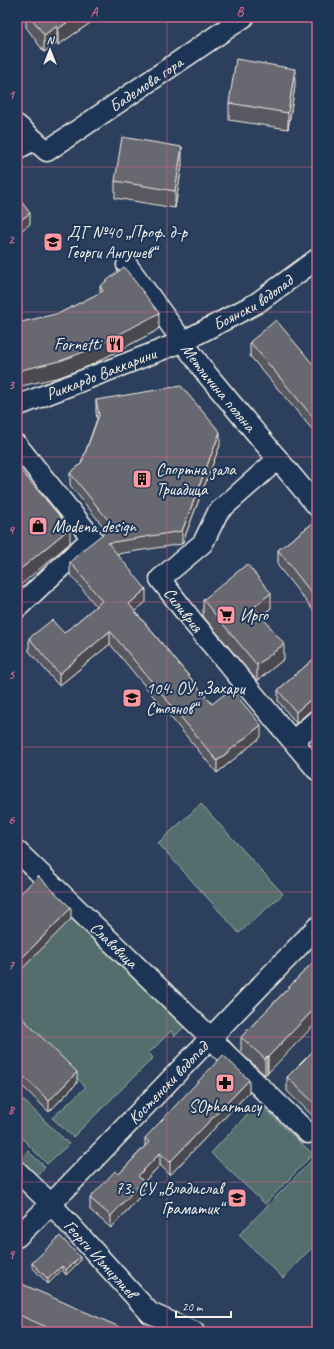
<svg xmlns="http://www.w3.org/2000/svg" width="334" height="1349" font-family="Caveat,sans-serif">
<rect width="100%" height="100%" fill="#2c3f5c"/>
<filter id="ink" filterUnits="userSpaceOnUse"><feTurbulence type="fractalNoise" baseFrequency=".025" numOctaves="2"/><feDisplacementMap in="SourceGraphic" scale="8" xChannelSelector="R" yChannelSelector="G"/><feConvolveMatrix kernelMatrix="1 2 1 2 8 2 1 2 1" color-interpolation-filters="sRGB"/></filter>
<g filter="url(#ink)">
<g fill="#526e6c" stroke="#a3b0aa">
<polygon points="201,804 283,894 239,933 158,843"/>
<polygon points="77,912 187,1024 175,1036 171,1031 149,1053 153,1058 73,1137 52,1118 86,1087 17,1021 17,974"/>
<polygon points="17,1094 69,1144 47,1164 17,1133"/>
<polygon points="258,1103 313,1154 265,1204 211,1153"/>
<polygon points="28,1151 45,1167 37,1176 24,1164 23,1156"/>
<polygon points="317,1155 317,1242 283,1278 239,1235"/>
</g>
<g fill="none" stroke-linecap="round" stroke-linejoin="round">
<defs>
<g id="minor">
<path id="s1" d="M17 125 47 151 244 17"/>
<polyline points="17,149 34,140"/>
<path id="s2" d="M127 265 205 372 317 506"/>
<path id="s3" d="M17 406 184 341 257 303 317 259"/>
<polyline points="17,445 92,538 17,608"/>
<path id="s4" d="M278 459 218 512 203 543 160 579 193 622 317 770"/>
<polyline points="293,741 317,720"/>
<path id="s5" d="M17 851 211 1038 227 1055 308 1133"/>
<path id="s6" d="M17 1171 51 1204 150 1313 194 1332"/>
<path id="s7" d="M17 1237 51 1204 317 927"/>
</g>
</defs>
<use href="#minor" stroke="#f4f1e8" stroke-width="23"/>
<use href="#minor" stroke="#1d3557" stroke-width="20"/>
</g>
<g fill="#595961" stroke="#f4f1e8">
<polygon points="26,17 99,17 58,45 57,43 44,52 26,27"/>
<polygon points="295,86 288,129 229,120 229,103"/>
<polygon points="182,164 175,208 115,198 115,181"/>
<polygon points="100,286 159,328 154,332 89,366 60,377 60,313 100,293"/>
<polygon points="317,294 317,312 315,308 315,295"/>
<polygon points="250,342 317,369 317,435 250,356"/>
<polygon points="96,400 220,445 182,544 117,554 146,602 135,611 212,704 261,737 217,773 110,644 59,686 29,651 29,638 64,633 96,606 70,574 70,562 107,531 70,485 70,473 81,464 97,419 96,412"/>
<polygon points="317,520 317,615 278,566 278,550"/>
<polygon points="203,600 271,608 262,616 284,659 257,681 203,616"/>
<polygon points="317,656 317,709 315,709 310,711 296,723 278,701 278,690"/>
<polygon points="317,958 268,1073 267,1073 265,1075 241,1053 241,1037"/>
<polygon points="17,1013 77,1083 49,1112 17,1081"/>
<polygon points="317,1047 314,1117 287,1091 287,1077"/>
<polygon points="249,1092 170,1175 160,1165 143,1183 143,1193 111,1228 90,1210 90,1198 119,1174 145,1146 145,1138"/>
<polygon points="80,1261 66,1275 62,1270 48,1284 32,1267 32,1263"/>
<polygon points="17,1295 131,1332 23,1332 17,1329"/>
</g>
<g fill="#48494f" stroke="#f4f1e8">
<polygon points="75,17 99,17 58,45 58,29"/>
<polygon points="57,26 57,43 44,52 44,35"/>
<polygon points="295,69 295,86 288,129 288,113"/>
<polygon points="182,147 182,164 175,208 175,191"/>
<polygon points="30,213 30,224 17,234 17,223"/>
<polygon points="159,313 159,328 154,332 89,366 60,377 17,387 17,371"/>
<polygon points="220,432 220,445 182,544 182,531"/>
<polygon points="70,528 70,543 17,588 17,572"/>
<polygon points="146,589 146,602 129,616 129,604"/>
<polygon points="271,593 271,608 254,622 254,607"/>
<polygon points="110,631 110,644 59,686 59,674"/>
<polygon points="284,644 284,659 257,681 257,665"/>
<polygon points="315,698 315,709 310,711 296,723 296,712 310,700"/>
<polygon points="261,725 261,737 217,773 217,761"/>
<polygon points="71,908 71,919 17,974 17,963"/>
<polygon points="317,1006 317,1022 268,1073 268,1057"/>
<polygon points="267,1056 267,1073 265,1075 265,1059"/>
<polygon points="77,1072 77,1083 49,1112 49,1101"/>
<polygon points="249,1080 249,1092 170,1175 170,1162"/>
<polygon points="317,1100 317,1113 314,1117 314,1103"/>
<polygon points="160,1153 160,1165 143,1183 143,1193 111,1228 111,1216 138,1176"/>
<polygon points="80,1257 80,1261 66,1275 66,1270"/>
<polygon points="62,1266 62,1270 48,1284 48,1279"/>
</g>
<g fill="#676871" stroke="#f4f1e8">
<polygon points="31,17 75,17 58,29 57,26 44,35"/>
<polygon points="236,59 295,69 288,113 229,103"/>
<polygon points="122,137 182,147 175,191 115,181"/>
<polygon points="17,196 30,213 17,223"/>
<polygon points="124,267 159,313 154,316 89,350 60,361 17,371 17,323 60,313 103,291 100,286"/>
<polygon points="317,294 317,298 315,295"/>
<polygon points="276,320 317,369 317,422 250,342"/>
<polygon points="181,386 220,432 182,531 108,543 146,589 129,604 212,704 231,689 261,725 217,761 110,631 59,674 29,638 52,620 64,633 102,601 70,562 85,548 113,526 70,473 81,464 99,415 96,400"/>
<polygon points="17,466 70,528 17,572"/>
<polygon points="317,520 317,600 278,550"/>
<polygon points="247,564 271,593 254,607 284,644 257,665 203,600"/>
<polygon points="317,656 317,698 315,698 310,700 296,712 278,690"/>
<polygon points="38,876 71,908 17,963 17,897"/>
<polygon points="317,958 317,1006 268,1057 267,1056 265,1059 241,1037"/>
<polygon points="17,1013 77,1072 49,1101 17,1070"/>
<polygon points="317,1047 317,1100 314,1103 287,1077"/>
<polygon points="223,1055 249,1080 170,1162 160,1153 138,1176 143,1181 111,1216 90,1198 115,1171 119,1174 149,1142 145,1138"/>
<polygon points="60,1236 80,1257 66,1270 62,1266 48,1279 32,1263"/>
<polygon points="22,1284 131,1332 58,1332 17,1314 17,1295"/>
</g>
</g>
<path fill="none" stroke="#d4648c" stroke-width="1" stroke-opacity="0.55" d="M167 17V1332M17 167H317M17 312H317M17 457H317M17 602H317M17 747H317M17 892H317M17 1037H317M17 1182H317"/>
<defs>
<symbol id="school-square" viewBox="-11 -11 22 22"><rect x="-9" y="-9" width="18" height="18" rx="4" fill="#ff9aa2" stroke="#1d3557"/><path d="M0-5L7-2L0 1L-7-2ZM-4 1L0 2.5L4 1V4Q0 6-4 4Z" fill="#111"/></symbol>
<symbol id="restaurant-square" viewBox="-11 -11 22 22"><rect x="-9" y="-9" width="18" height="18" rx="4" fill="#ff9aa2" stroke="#1d3557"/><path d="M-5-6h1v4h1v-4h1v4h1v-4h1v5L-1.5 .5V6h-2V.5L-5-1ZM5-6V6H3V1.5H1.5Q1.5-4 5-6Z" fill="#111"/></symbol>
<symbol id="building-square" viewBox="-11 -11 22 22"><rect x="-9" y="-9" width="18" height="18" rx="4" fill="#ff9aa2" stroke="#1d3557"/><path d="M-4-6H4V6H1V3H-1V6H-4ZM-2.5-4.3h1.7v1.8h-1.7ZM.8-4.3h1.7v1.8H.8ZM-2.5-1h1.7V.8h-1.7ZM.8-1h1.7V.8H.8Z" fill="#111"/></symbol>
<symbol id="shop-square" viewBox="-11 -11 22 22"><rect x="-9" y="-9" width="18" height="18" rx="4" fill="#ff9aa2" stroke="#1d3557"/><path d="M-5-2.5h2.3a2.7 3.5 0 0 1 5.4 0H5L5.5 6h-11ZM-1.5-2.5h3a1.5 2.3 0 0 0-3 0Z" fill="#111"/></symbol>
<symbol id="supermarket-square" viewBox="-11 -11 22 22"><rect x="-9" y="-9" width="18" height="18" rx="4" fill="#ff9aa2" stroke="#1d3557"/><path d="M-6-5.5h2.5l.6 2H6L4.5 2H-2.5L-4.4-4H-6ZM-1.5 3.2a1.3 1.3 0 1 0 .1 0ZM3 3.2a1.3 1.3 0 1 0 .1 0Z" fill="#111"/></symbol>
<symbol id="pharmacy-square" viewBox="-11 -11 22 22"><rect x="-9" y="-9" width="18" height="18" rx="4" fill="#ff9aa2" stroke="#1d3557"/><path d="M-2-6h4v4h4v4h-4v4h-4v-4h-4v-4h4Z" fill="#111"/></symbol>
</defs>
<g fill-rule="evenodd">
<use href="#school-square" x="42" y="231" width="22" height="22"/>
<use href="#restaurant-square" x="104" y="333" width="22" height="22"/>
<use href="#building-square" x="131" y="468" width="22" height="22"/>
<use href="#shop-square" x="27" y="515" width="22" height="22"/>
<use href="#supermarket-square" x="215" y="604" width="22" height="22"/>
<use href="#school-square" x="121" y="687" width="22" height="22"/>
<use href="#pharmacy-square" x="214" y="1072" width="22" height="22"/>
<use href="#school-square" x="226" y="1187" width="22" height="22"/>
</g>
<g text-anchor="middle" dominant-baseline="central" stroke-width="4" stroke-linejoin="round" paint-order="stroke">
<g font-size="17" fill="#f4f1e8" stroke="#1d3557">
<text stroke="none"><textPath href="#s1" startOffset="159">Бадемова гора</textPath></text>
<text stroke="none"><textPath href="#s3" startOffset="258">Боянски водопад</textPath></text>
<text stroke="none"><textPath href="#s3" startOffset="90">Риккардо Ваккарини</textPath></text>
<text stroke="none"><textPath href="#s2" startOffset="153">Метличина поляна</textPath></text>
<text stroke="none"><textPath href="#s4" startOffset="209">Силиврия</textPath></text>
<text stroke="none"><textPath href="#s5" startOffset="135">Славовица</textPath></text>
<text stroke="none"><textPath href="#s7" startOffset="216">Костенски водопад</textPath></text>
<text stroke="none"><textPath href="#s6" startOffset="121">Георги Измирлиев</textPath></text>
</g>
<g font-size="17" fill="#f4f1e8" stroke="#1d3557" text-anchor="start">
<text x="67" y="232">ДГ №40 „Проф. д-р<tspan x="67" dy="20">Георги Ангушев“</tspan></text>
<text x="101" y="344" text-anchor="end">Fornetti</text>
<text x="156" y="469">Спортна зала<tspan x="156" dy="20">Триадица</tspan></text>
<text x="52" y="526">Modena design</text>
<text x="240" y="615">Ирго</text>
<text x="146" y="688">104. ОУ „Захари<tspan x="146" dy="20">Стоянов“</tspan></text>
<text x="225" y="1106" text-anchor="middle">SOpharmacy</text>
<text x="223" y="1188" text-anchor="end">73. СУ „Владислав<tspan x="223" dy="20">Граматик“</tspan></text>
</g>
</g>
<rect width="334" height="1349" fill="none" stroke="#1d3557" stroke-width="44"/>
<g transform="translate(50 50)" stroke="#1d3557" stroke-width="3" paint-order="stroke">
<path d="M0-3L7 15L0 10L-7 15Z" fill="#f4f1e8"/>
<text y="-6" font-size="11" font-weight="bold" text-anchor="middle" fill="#f4f1e8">N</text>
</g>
<path d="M176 1311v6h55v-6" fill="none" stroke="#f4f1e8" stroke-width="2"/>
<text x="182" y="1311" font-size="12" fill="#f4f1e8" stroke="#1d3557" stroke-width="3" paint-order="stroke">20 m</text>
<rect x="22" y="22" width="290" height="1305" fill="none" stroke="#d4648c" stroke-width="1.5"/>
<g font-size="13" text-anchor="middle" font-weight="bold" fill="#d4648c">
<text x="94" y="16">A</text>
<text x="240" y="16">B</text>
<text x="11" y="99">1</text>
<text x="11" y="244">2</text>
<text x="11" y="389">3</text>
<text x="11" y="534">4</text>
<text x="11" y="679">5</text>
<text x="11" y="824">6</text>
<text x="11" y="969">7</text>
<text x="11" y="1114">8</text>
<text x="11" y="1259">9</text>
</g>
</svg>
